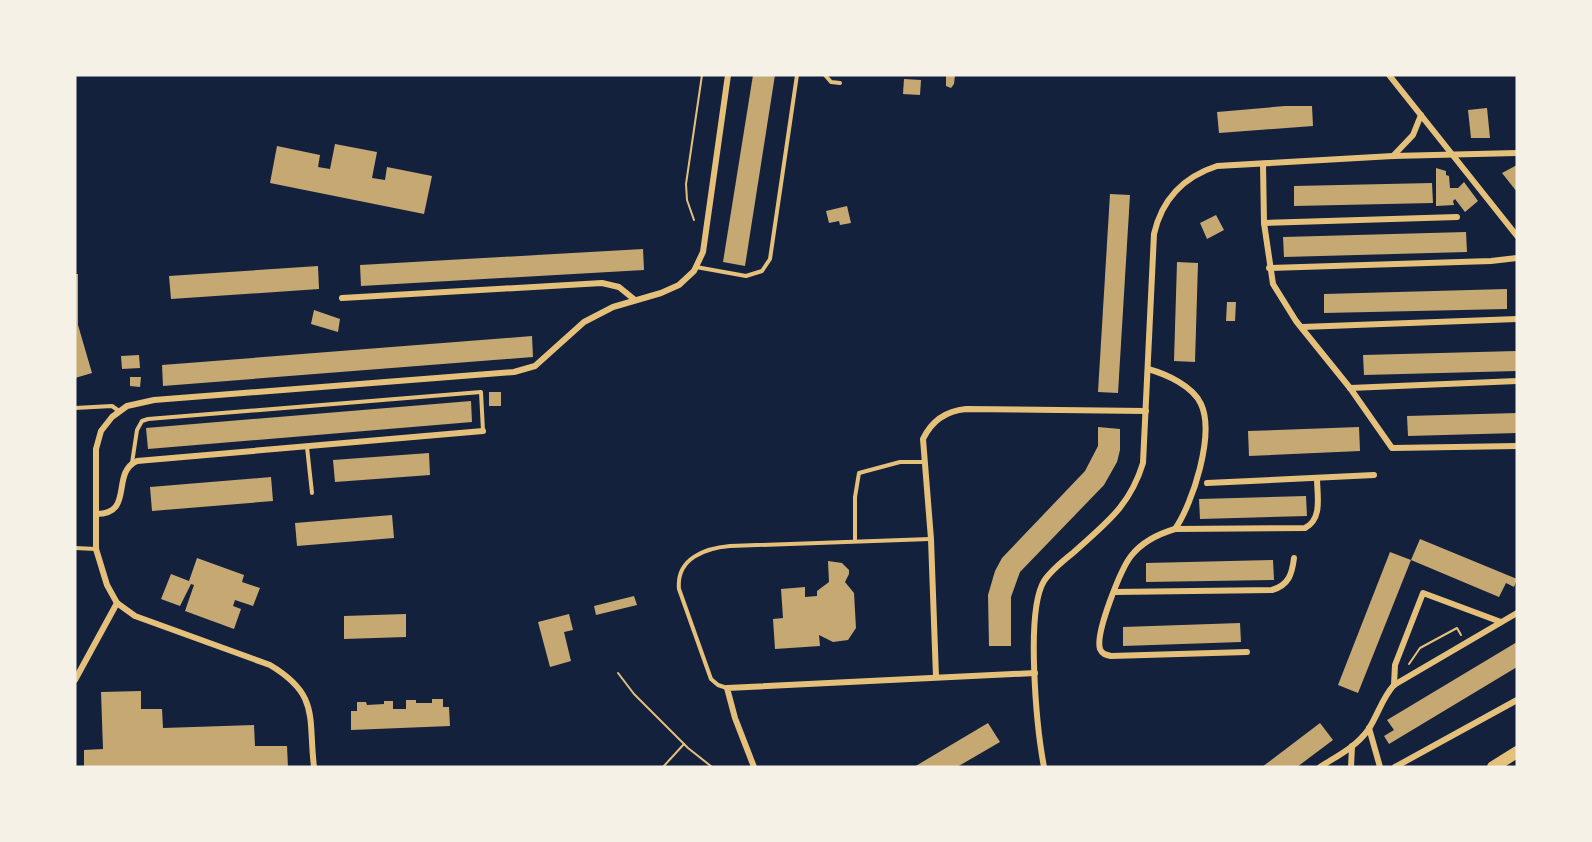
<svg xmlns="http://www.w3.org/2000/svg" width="1592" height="842" font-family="'Varela Round',sans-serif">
<rect width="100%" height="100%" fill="#14213d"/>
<g fill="#c6a872">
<polygon points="753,75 775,75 745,266 723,262"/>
<polygon points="946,75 955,75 954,84 951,88 946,86"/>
<polygon points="904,79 921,80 920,95 903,94"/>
<polygon points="1285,106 1312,106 1313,126 1219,133 1217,112"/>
<polygon points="1487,108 1490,138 1471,138 1468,110"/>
<polygon points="335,144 377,152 372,178 385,180 387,167 432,176 424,214 270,183 277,146 320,155 318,167 330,169"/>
<polygon points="1517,165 1517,192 1502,173"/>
<polygon points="1436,168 1446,171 1446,175 1449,176 1450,188 1458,188 1464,182 1478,201 1465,212 1455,199 1453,201 1454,205 1436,206"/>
<polygon points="1432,183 1433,203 1294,206 1294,186"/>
<polygon points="1110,194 1130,195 1118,393 1098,392"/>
<polygon points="847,206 851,223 840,225 839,221 829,223 826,211"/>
<polygon points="1216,215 1224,230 1207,239 1200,223"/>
<polygon points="1466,232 1467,252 1284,257 1283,237"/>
<polygon points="643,249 644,270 361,286 360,265"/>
<polygon points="1177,262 1198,263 1195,362 1174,361"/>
<polygon points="318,266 319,289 171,299 169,276"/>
<polygon points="75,274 78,274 78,325 92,373 75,378"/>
<polygon points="1507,289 1507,309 1324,313 1324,294"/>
<polygon points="1227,302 1236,302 1235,321 1226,321"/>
<polygon points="314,310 340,319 338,332 311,324"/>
<polygon points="532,336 533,357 163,386 162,365"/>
<polygon points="1517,351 1517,371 1364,375 1363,355"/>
<polygon points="139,355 140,368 122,369 121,356"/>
<polygon points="130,377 141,377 140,387 130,386"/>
<rect x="489" y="392" width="12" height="14"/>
<polygon points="471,401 472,422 148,449 146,428"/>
<polygon points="1517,413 1517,433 1408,436 1407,416"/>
<polygon points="1098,427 1120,429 1120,450 1117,462 1104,485 1020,572 1011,597 1011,646 989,646 988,595 995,571 1002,558 1085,471 1098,446"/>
<polygon points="1359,427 1360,451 1249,456 1248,431"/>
<polygon points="429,453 430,475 335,482 333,460"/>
<polygon points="271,477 273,501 152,511 150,487"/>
<polygon points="1306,496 1307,516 1200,519 1199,499"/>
<polygon points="392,515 394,538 297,546 295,523"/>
<polygon points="1420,539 1517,579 1514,587 1506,583 1499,597 1411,560"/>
<polygon points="1390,552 1411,560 1358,693 1338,685"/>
<polygon points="197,558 244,575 242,582 260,588 253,606 235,600 233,606 241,609 234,629 185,611 194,585 191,584 180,606 161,599 171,574 189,581"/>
<polygon points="1273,560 1274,580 1146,582 1146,563"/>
<polygon points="828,561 842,563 849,570 849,574 845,582 854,593 856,628 848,640 833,642 819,635 820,646 775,649 773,619 783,618 781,589 805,587 805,597 817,596 817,591 829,582"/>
<polygon points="634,596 637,605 596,615 594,606"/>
<polygon points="406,614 406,637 344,639 344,616"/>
<polygon points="569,614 573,630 564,632 571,661 550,667 538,622"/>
<polygon points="1240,623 1241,642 1123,646 1123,627"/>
<polygon points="1517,642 1517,667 1389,744 1384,736 1394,730 1387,720"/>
<polygon points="141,691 141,709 162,709 163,728 254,725 255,746 287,746 288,767 84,767 84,750 103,749 101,692"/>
<polygon points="432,699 443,699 443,707 449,707 450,726 351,730 351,711 357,711 357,702 366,702 367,705 384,704 384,701 393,701 393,709 406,709 406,700 416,700 416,703 432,703"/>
<polygon points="988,723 1000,742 957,767 914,767"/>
<polygon points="1320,723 1333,740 1297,767 1262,767"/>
</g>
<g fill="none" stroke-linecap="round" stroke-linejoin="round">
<g stroke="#e5c07b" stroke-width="2">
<polyline points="694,220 687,200 686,184 702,75"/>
<polyline points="1409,664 1420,648 1457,628 1461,635"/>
<polyline points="618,673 634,694 688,748 712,767"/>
<polyline points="663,767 684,744"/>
</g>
<g stroke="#e5c07b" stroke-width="4">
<polyline points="825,75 831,82 840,83"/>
<polyline points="696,267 746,276 762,271 770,259 797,75"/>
<polyline points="75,408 112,406 119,411"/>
<polyline points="307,447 312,493"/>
<polyline points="132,463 137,430 142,421 148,419 481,392 483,431"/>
<polyline points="855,541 855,497 859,473 900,462 924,462"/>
<polyline points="75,548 96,549"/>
<path d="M727 688 718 685 711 679 679 589C676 558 706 548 730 546L930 539"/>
</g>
<g stroke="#e5c07b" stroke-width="6">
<polyline points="1389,75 1517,236"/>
<polyline points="1393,156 1413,135 1421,115"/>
<polyline points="1263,164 1264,223 1273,284 1296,321 1350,388 1392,448 1517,446"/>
<polyline points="1264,223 1457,217"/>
<polyline points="1269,268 1491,261 1517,258"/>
<polyline points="342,298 602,283 619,287 635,300"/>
<polyline points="1302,327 1517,319"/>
<path d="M1148 369C1166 374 1193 386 1201 404 1215 434 1193 503 1175 529 1158 534 1142 542 1131 556 1121 569 1095 633 1100 649 1102 654 1106 655 1111 656L1247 652"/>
<polyline points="1350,388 1517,381"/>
<polyline points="1207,483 1374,475"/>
<path d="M96 514C135 514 110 473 137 461L483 431"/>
<path d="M1175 529 1305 528C1323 519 1317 495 1317 478"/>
<path d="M1114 592 1272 590C1289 585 1292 574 1294 558"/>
<path d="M936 677 931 539 923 439C932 420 946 411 966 409L1146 411"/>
<polyline points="75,680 117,603"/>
<polyline points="1394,685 1395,665 1423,593 1501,622"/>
<polyline points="1369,728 1380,767"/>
<path d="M314 767C308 717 320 695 270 665L135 616 117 603 107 585 96 549V449L101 431 112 417 127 406 154 400 514 372 535 366 584 322 613 307 661 293 679 285 694 271 703 252 728 75"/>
<polyline points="754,767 735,718 727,688 1035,673"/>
<path d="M1044 767C1037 730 1025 612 1044 581 1051 570 1064 560 1074 552 1106 523 1130 506 1143 463L1154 234C1162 199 1183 177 1217 166L1393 156 1517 153"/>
<path d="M1320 767C1337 756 1356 747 1368 730 1378 715 1382 698 1394 685L1517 613"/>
<polyline points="1351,767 1352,746"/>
<polyline points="1395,767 1517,700"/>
</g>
<polyline stroke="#e5c07b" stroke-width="12" points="1493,767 1517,752"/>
</g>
<rect width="1592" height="842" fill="none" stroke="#f6f1e7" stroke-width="153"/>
</svg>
